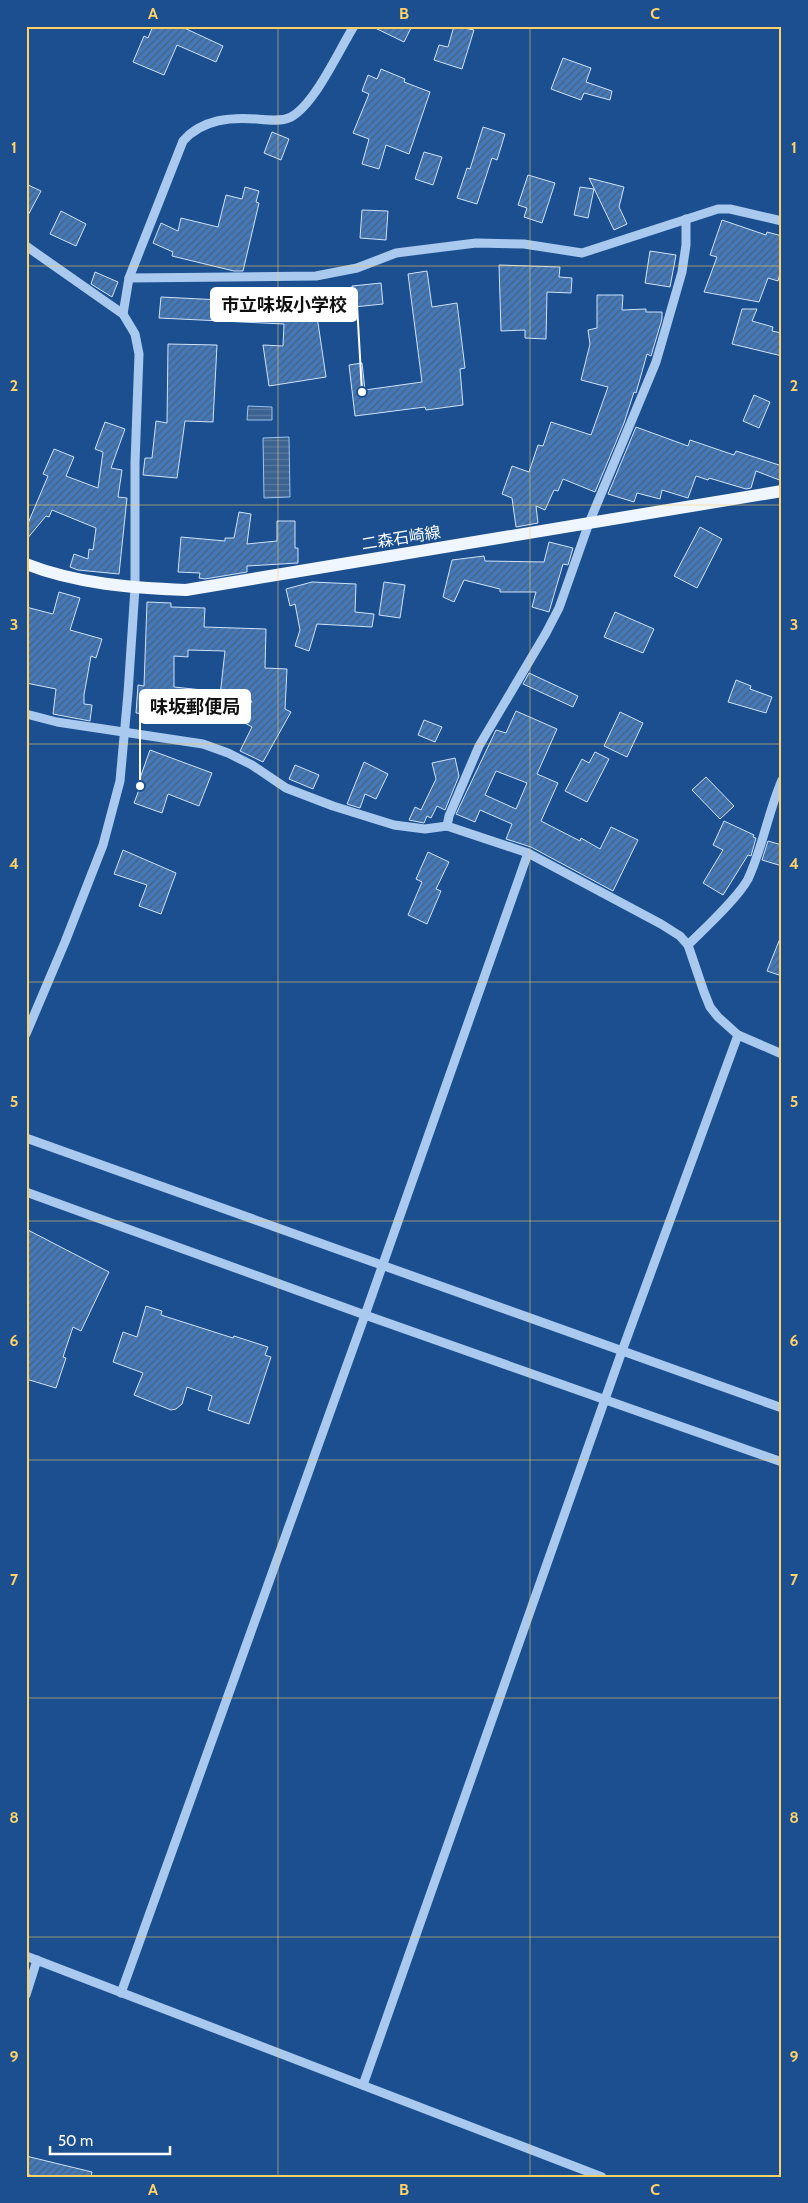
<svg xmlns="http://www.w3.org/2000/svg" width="808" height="2203" font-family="Cabin,'Noto Sans JP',sans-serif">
<defs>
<pattern id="water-rules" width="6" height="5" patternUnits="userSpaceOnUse" patternTransform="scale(1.25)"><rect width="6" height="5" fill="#3c6290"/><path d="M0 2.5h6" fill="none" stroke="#597aa1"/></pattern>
<pattern id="building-hatch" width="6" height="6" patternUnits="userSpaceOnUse" patternTransform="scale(1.25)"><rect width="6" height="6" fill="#4478b7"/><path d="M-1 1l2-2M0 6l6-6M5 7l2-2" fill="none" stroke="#486282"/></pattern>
</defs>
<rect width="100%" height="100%" fill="#1b4f8f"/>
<g fill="url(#water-rules)" stroke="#9cc4f0">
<polygon points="248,406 272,407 272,420 247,420"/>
<polygon points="289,437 290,497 264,498 263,438"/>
</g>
<g fill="url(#building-hatch)" stroke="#cfe3fa" fill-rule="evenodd">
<polygon points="153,26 180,26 223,46 216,62 177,45 164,75 133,62 144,36 148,38"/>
<polygon points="371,26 412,26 404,42"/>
<polygon points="454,26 474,30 462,69 434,60 439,45 448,47"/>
<polygon points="563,58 591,68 586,82 612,91 610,100 584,93 581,100 551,89"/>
<polygon points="381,69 405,79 404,82 430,92 409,154 386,145 379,169 362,164 369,139 353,133 369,94 362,91 368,75 377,79"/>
<polygon points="483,127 505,134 497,160 492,158 477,204 457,198 467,168 470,169"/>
<polygon points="272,132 289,139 281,160 264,153"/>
<polygon points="424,152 442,157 433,185 415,179"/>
<polygon points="528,175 555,183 542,223 524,217 527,208 518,205"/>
<polygon points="589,178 624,187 619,207 627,224 614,230"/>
<polygon points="26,184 41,191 26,219"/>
<polygon points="245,187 259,191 256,202 259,203 243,271 234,271 172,256 173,252 153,243 161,223 178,231 181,218 218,227 226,195 242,199"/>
<polygon points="580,187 594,189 588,218 574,215"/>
<polygon points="362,210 388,211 386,240 360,238"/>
<polygon points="61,211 86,224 76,246 50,234"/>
<polygon points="722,220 766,235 767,232 782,236 782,265 778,281 768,278 759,302 704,292 717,257 710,255"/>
<polygon points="650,251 676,255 670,287 645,283"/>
<polygon points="499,265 560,267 559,277 572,278 571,293 547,292 546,339 525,338 525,330 501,331"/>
<polygon points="427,271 432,307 457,303 465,368 460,369 463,405 426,410 425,407 355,416 349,365 362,363 365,390 422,382 408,274"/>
<polygon points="95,272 118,282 112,297 91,284"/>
<polygon points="381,283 383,304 354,307 352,286"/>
<polygon points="597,295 623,295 622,310 646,309 646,312 662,312 662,319 651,356 647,354 636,393 634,392 624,423 595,492 563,479 558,491 554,490 545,510 536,506 538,523 516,527 512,498 502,494 512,466 529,472 538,445 543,446 551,422 591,435 608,387 581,380 590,344 588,330 597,328"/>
<polygon points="314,296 326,377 269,386 263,345 283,346 284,324 159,318 161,297 221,300 221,305 245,307"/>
<polygon points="742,309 757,309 752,321 773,327 772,331 782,333 782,356 732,344"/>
<polygon points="168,344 217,345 213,422 185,421 177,478 143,475 145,458 152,458 156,421 167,423"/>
<polygon points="754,395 770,402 759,428 743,421"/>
<polygon points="105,422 125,429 111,468 122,470 118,497 127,498 119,574 78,570 70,567 74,554 88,559 89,549 93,550 96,528 52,510 49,517 46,516 26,540 26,528 48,476 43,474 54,449 74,457 66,476 98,488 103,452 95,449"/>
<polygon points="636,427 688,446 690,440 734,455 736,451 782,466 782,481 756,471 751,488 746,489 709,478 708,480 696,476 688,498 662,490 660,499 637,493 634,502 608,494"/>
<polygon points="239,512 251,514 247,544 277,541 277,521 295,521 295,548 298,548 298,563 247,566 247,572 205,579 199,578 200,573 178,572 181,537 225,541 225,538 234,538"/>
<polygon points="700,527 722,539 697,588 674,576"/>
<polygon points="549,542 573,548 568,565 563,564 549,612 532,607 536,592 500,592 500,589 464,580 454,602 443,597 452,560 484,556 485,561 544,562"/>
<polygon points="312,582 356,584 355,612 374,614 372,627 317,624 309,651 295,646 300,630 295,604 290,606 286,589"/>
<polygon points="384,582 405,585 400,618 379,615"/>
<polygon points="59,592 80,598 70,630 102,639 96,658 91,656 84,695 84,704 92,705 90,721 53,714 56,689 26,683 26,607 53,614"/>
<polygon points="147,602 171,603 171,607 205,608 204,627 266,629 265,668 287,669 285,709 291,712 263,762 240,751 252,727 241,721 252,701 220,696 225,651 188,650 188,657 174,656 174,687 212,691 209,717 185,715 184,721 167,719 167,716 136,713 138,685 144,686"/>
<polygon points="615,612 654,629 643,653 604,637"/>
<polygon points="529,673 578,696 573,707 523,684"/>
<polygon points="736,680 751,686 750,689 772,697 766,713 728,702"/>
<path d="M516 711 557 729 537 774 558 783 541 821 580 841 581 838 600 849 611 827 638 840 613 891 531 847 506 839 512 824 480 810 475 822 456 814 496 730 506 733ZM496 771 527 783 516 809 485 795Z"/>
<polygon points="620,712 643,723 627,757 604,746"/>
<polygon points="424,720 442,727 435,742 418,735"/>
<polygon points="150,750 212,773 199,806 168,794 162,813 134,803 142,782 139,781"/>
<polygon points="595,752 609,759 587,802 565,791 582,759 589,763"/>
<polygon points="455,758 459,776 445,810 437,806 431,818 427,816 424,823 409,820 415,807 421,810 436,779 432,763"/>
<polygon points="364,762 388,774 376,799 365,794 360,808 347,804"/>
<polygon points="295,765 319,775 313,789 289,779"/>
<polygon points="706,777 734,806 720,819 692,790"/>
<polygon points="724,821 754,835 753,837 756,838 751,856 748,855 723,895 703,883 723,850 713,845"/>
<polygon points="768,841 782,845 782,866 762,860"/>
<polygon points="123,850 176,873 161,914 139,906 147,885 114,874"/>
<polygon points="428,852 449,862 436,889 441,891 427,924 408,915 422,882 416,879"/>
<polygon points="781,936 782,936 782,976 767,971"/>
<polygon points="26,1229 109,1272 81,1331 73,1327 63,1357 66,1358 56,1388 26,1379"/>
<polygon points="146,1306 162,1311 161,1315 233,1338 234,1336 268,1347 265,1355 271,1357 249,1424 208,1410 212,1396 187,1387 182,1404 176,1409 171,1410 134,1395 143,1373 113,1362 123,1332 137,1337"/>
<polygon points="26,2156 92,2172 91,2177 37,2177 26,2174"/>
</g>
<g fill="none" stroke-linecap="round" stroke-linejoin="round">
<g stroke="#a9c9ee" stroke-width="9">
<polyline points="26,246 123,314 135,334 139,354 135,463 135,588 128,693 120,781 103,845 65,942 26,1034"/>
<polyline points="129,278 316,276 357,268 396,253 476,243 524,244 582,253 718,209 730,209 782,221"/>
<path d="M123 314 129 278 183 141C202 119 231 117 257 119 267 120 282 122 291 117 315 104 339 50 354 26"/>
<polyline points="26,714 57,722 203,744 228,753 252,765 286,788 333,806 394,825 425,829 447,826 528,853 661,924 680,936 688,945 704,992 710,1007 718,1017 738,1035 782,1054"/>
<polyline points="447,826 449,816 479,746 546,633 559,608 589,523 656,362 682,272 686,245 686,219"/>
<path d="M688 945C704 929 738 898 748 879 763 847 768 812 782 780"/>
<polyline points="26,1138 782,1408"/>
<polyline points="26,1192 365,1315 782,1462"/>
<polyline points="26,1956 602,2177"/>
<polyline points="121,1993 365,1315 528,853"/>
<polyline points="26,1995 37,1960"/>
<polyline points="363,2085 622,1351 738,1035"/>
</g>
<path stroke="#f0f6ff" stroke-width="12" d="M26 564C77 584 133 588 186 590L782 491"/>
</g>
<path fill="none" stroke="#ffd166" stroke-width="1" stroke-opacity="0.55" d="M278 26V2177M530 26V2177M26 266H782M26 505H782M26 744H782M26 982H782M26 1221H782M26 1460H782M26 1698H782M26 1937H782"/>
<g text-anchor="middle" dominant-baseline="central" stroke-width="4" stroke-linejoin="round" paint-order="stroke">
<g font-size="16" fill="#fff" stroke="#1b4f8f">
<text transform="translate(401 538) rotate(-9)">二森石崎線</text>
</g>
</g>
<path fill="none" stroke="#fff" stroke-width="2" d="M362 392L357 305M140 786L140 706"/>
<g fill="#fff" stroke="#1b4f8f" stroke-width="2">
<circle cx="362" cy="392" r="5"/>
<circle cx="140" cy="786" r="5"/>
</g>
<g fill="#fff" stroke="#fff" stroke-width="2">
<rect x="211" y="288" width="146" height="33" rx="5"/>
<rect x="140" y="690" width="110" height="33" rx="5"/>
</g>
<g font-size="18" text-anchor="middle" font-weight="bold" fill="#111">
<text x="284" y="311">市立味坂小学校</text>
<text x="195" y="713">味坂郵便局</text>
</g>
<rect width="808" height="2203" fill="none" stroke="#1b4f8f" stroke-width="55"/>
<path d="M50 2146v8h120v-8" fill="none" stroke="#ffffff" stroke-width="2.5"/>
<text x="58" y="2146" font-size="15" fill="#ffffff" stroke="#1b4f8f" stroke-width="4" paint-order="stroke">50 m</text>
<rect x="28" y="28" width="752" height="2148" fill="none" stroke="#ffd166" stroke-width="2"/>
<g font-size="16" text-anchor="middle" font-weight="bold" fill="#ffd166">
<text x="153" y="19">A</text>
<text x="404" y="19">B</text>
<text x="655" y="19">C</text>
<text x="14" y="153">1</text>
<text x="794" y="153">1</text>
<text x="14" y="391">2</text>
<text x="794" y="391">2</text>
<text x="14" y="630">3</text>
<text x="794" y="630">3</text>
<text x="14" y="869">4</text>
<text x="794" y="869">4</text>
<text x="14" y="1107">5</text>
<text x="794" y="1107">5</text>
<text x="14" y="1346">6</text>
<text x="794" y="1346">6</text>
<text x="14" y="1585">7</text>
<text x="794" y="1585">7</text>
<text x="14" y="1823">8</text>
<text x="794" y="1823">8</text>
<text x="14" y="2062">9</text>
<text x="794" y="2062">9</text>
<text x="153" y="2195">A</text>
<text x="404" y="2195">B</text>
<text x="655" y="2195">C</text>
</g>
</svg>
